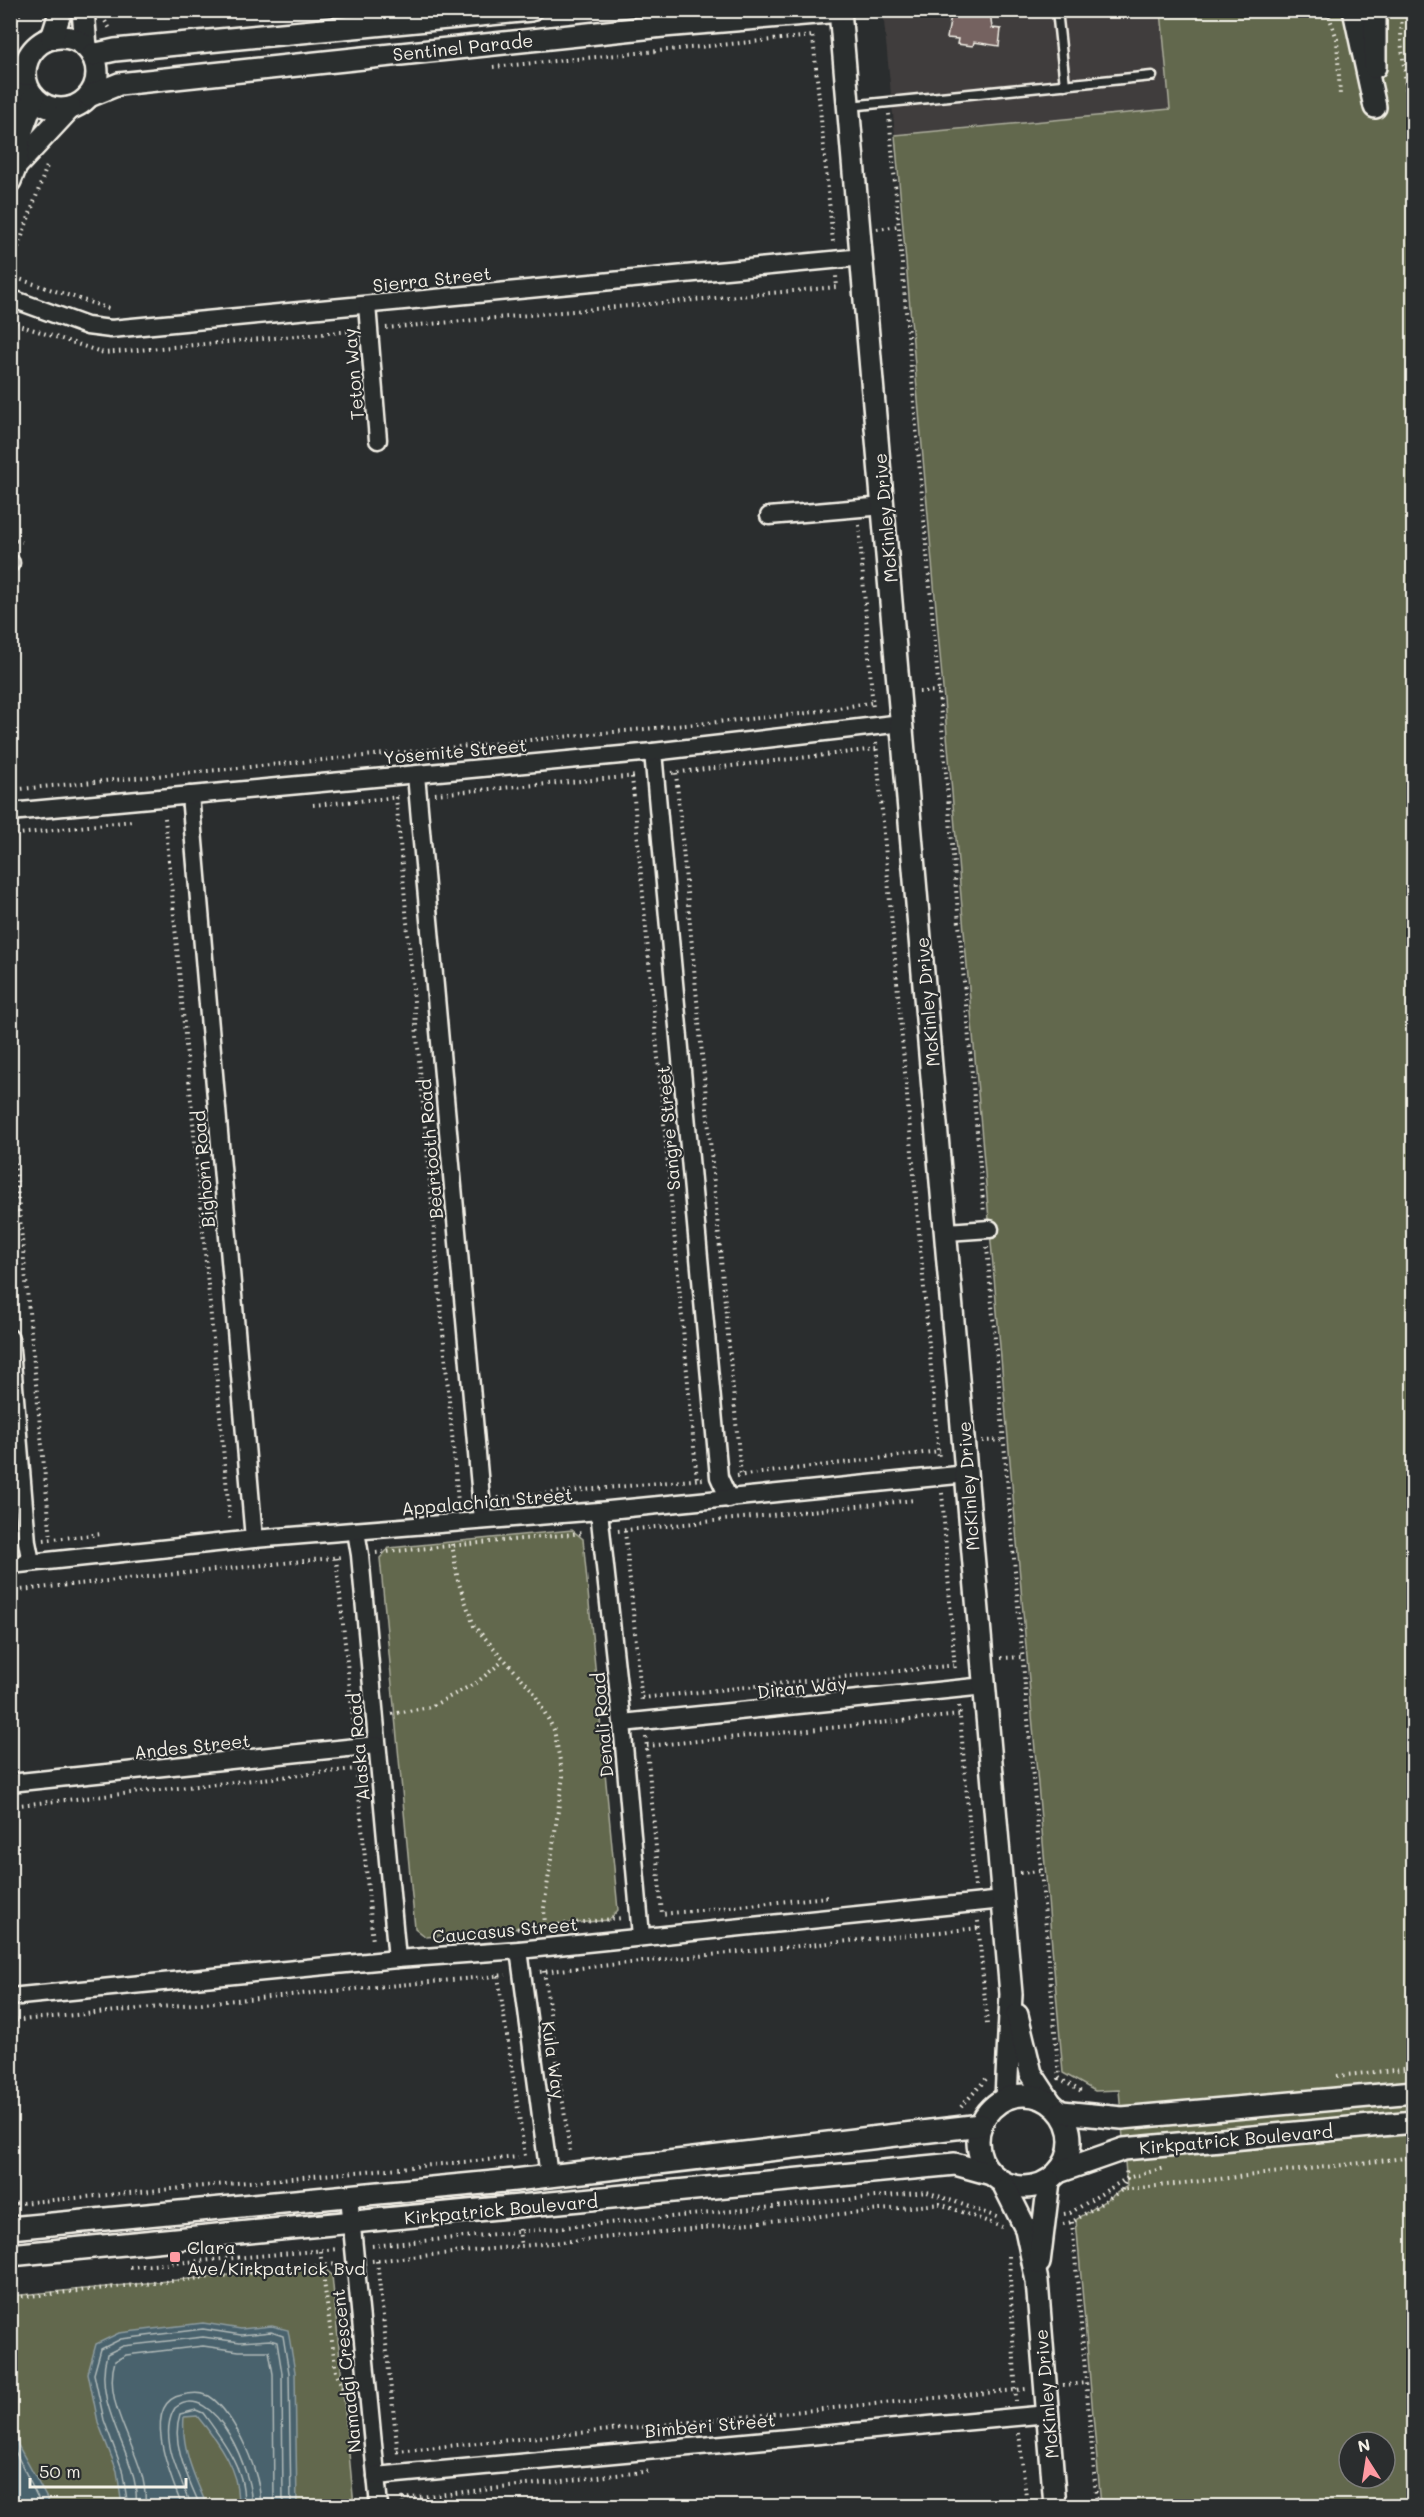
<svg xmlns="http://www.w3.org/2000/svg" width="1424" height="2517" font-family="Mali,sans-serif">
<rect width="100%" height="100%" fill="#2a2d2e"/>
<filter id="ink" filterUnits="userSpaceOnUse"><feTurbulence type="fractalNoise" baseFrequency=".0167" numOctaves="2"/><feDisplacementMap in="SourceGraphic" scale="12" xChannelSelector="R" yChannelSelector="G"/><feConvolveMatrix kernelMatrix="1 2 1 2 8 2 1 2 1" color-interpolation-filters="sRGB"/></filter>
<g filter="url(#ink)">
<polygon fill="#403d3d" points="883,11 1161,11 1170,109 895,135"/>
<g fill="#62684e" stroke="#abac9b" stroke-width="1.5" fill-rule="evenodd">
<path d="M1161 11H1413V2506H1101L1076 2220 1127 2186 1119 2090 1095 2091 1063 2073 895 135 1170 109ZM1349 2442H1385V2478H1349Z"/>
<polygon points="572,1530 583,1539 618,1910 609,1920 426,1937 415,1928 380,1558 389,1548"/>
<polygon points="322,2266 332,2275 354,2506 11,2506 11,2296"/>
</g>
<g fill="#48626d" stroke="#8d9b9e" stroke-width="1.5">
<path d="M203 2323 241 2329 272 2326 288 2330 295 2372 297 2506H237C242 2474 217 2440 197 2416L184 2417C181 2449 195 2478 207 2506H122L117 2471 98 2422 88 2373 96 2344 119 2333Z"/>
<polygon points="10,2393 18,2445 51,2506 11,2506"/>
</g>
<g fill="none" stroke-linecap="round" stroke-linejoin="round">
<g stroke="#afb8b7" stroke-width="1.5">
<polyline points="10,2433 13,2447 42,2506"/>
<polyline points="128,2506 122,2469 104,2420 94,2374 101,2349 121,2339 203,2329 241,2335 271,2332 283,2336 289,2373 291,2506"/>
<path d="M136 2506C141 2456 91 2410 107 2354L123 2346 203 2337 240 2342 270 2340 277 2342 282 2373 283 2506"/>
<path d="M145 2506C150 2457 100 2410 115 2361L126 2355 203 2346 239 2351H269L273 2374 274 2506"/>
<path d="M182 2506C173 2483 138 2403 182 2395 190 2393 201 2392 209 2396 234 2411 264 2479 260 2506"/>
<path d="M192 2506C181 2480 157 2436 175 2408 214 2377 255 2477 251 2506"/>
<path d="M200 2506C189 2479 170 2444 180 2414L196 2410 203 2413C222 2439 248 2472 243 2506"/>
</g>
</g>
<polygon fill="#756261" stroke="#f4f1e8" stroke-width="1.5" points="952,10 990,10 992,28 1001,29 999,46 974,42 973,46 957,44 958,39 947,38"/>
<g fill="none" stroke-linecap="round" stroke-linejoin="round">
<defs>
<g id="service">
<polyline points="1057,10 1065,85"/>
<polyline points="849,106 1152,76"/>
</g>
<g id="minor">
<polyline points="661,10 663,26"/>
<polyline points="10,298 87,326 111,329 863,257"/>
<polyline points="367,305 378,440"/>
<polyline points="769,516 884,506"/>
<polyline points="10,563 11,563"/>
<polyline points="653,752 719,1477 729,1499"/>
<polyline points="416,775 483,1520"/>
<polyline points="190,795 254,1539"/>
<polyline points="10,812 653,752 902,723"/>
<polyline points="947,1232 990,1229"/>
<polyline points="10,1338 27,1542 31,1562"/>
<polyline points="599,1511 622,1723 641,1936"/>
<polyline points="356,1531 360,1555 397,1959"/>
<polyline points="10,1565 254,1539 599,1511 967,1474"/>
<polyline points="622,1723 985,1686"/>
<polyline points="10,1783 376,1745"/>
<polyline points="519,1950 549,2176"/>
<polyline points="10,1997 397,1959 519,1950 1003,1900"/>
<polyline points="349,2196 379,2506"/>
<polyline points="376,2476 1048,2414"/>
</g>
<g id="tertiary">
<polyline points="83,10 86,47"/>
<polyline points="840,10 1011,1994 1006,2098"/>
<polyline points="1354,10 1375,107"/>
<polyline points="1375,10 1375,67"/>
<circle cx="61" cy="73" r="36"/>
<polyline points="52,38 61,10"/>
<polyline points="92,55 115,50 531,10"/>
<polyline points="10,95 32,95"/>
<polyline points="89,96 119,84 663,26 840,11"/>
<polyline points="16,166 70,108"/>
<polyline points="10,181 16,166 20,136 34,97"/>
<polyline points="1017,2015 1031,2073 1050,2102"/>
<circle cx="1024" cy="2141" r="46"/>
<polyline points="1062,2112 1122,2118 1414,2092"/>
<polyline points="1061,2171 1124,2149 1414,2122"/>
<polyline points="1003,2183 1026,2229 1037,2281 1055,2506"/>
<polyline points="10,2228 515,2180 981,2125"/>
<polyline points="10,2255 955,2164 991,2174"/>
<polyline points="1039,2263 1049,2181"/>
</g>
</defs>
<use href="#service" stroke="#f4f1e8" stroke-width="13"/>
<use href="#minor" stroke="#f4f1e8" stroke-width="21"/>
<use href="#tertiary" stroke="#f4f1e8" stroke-width="26"/>
<g stroke="#f4f1e8" stroke-width="4" stroke-dasharray="1.5 4.5" stroke-linecap="butt">
<polyline points="109,10 105,21 111,30"/>
<polyline points="1327,10 1337,39 1340,96"/>
<polyline points="1402,10 1401,40 1407,93"/>
<polyline points="10,23 24,10"/>
<polyline points="813,37 833,242"/>
<polyline points="493,67 813,36"/>
<polyline points="889,114 984,1213"/>
<polyline points="877,229 899,226"/>
<polyline points="10,270 48,163"/>
<polyline points="10,276 110,309"/>
<polyline points="10,322 104,353 352,331"/>
<polyline points="386,328 837,287 836,276"/>
<polyline points="859,525 873,709"/>
<polyline points="10,539 22,542"/>
<polyline points="919,692 939,691"/>
<polyline points="876,743 939,1459"/>
<polyline points="672,773 876,749"/>
<polyline points="676,773 741,1476"/>
<polyline points="632,777 697,1480"/>
<polyline points="10,790 801,714 875,702"/>
<polyline points="435,794 637,776"/>
<polyline points="396,797 458,1502"/>
<polyline points="313,805 401,797"/>
<polyline points="165,818 230,1523"/>
<polyline points="10,835 132,821"/>
<polyline points="10,1115 51,1539"/>
<polyline points="987,1247 1059,2078 1083,2093"/>
<polyline points="982,1441 1005,1440"/>
<polyline points="737,1476 940,1451"/>
<polyline points="942,1493 955,1671"/>
<polyline points="498,1498 703,1479"/>
<polyline points="618,1531 915,1500"/>
<polyline points="625,1531 642,1703"/>
<polyline points="44,1540 102,1534"/>
<polyline points="452,1544 458,1581 474,1626 533,1691 554,1730 563,1776 544,1908 545,1926"/>
<polyline points="376,1553 584,1533"/>
<polyline points="336,1558 354,1729"/>
<polyline points="10,1591 342,1557"/>
<polyline points="1001,1658 1023,1657"/>
<polyline points="642,1698 957,1665"/>
<polyline points="959,1706 975,1887"/>
<polyline points="392,1714 430,1707 476,1683 503,1661"/>
<polyline points="646,1737 662,1914 827,1897"/>
<polyline points="647,1746 960,1715"/>
<polyline points="356,1764 373,1942"/>
<polyline points="10,1806 356,1769"/>
<polyline points="1020,1873 1040,1871"/>
<polyline points="978,1921 987,2024"/>
<polyline points="475,1933 623,1918"/>
<polyline points="544,1971 570,2152"/>
<polyline points="540,1972 979,1928"/>
<polyline points="498,1976 525,2156"/>
<polyline points="10,2021 506,1975"/>
<polyline points="1337,2076 1414,2068"/>
<polyline points="961,2107 986,2079"/>
<polyline points="1122,2190 1127,2178 1126,2169"/>
<polyline points="10,2204 518,2157"/>
<polyline points="1064,2214 1070,2213 1127,2178 1165,2168"/>
<polyline points="1072,2222 1097,2506"/>
<polyline points="1063,2224 1072,2222 1122,2190 1414,2157"/>
<polyline points="519,2229 521,2246"/>
<polyline points="372,2246 927,2192 997,2217"/>
<polyline points="320,2251 336,2372 349,2404"/>
<polyline points="1009,2256 1016,2401"/>
<polyline points="372,2261 940,2204 1002,2227"/>
<polyline points="377,2261 398,2454"/>
<polyline points="130,2267 338,2249"/>
<polyline points="10,2298 337,2264"/>
<polyline points="1063,2385 1087,2383"/>
<polyline points="1019,2433 1027,2506"/>
<polyline points="397,2451 1026,2389"/>
<polyline points="402,2497 403,2506"/>
<polyline points="402,2499 652,2471"/>
</g>
<use href="#service" stroke="#2a2d2e" stroke-width="8"/>
<use href="#minor" stroke="#2a2d2e" stroke-width="16"/>
<use href="#tertiary" stroke="#2a2d2e" stroke-width="21"/>
</g>
</g>
<rect fill="#ff9aa2" stroke="#2a2d2e" stroke-width="2" x="169" y="2251" width="12" height="12" rx="3"/>
<g text-anchor="middle" dominant-baseline="central" stroke-width="4.5" stroke-linejoin="round" paint-order="stroke">
<g font-size="18" fill="#f4f1e8" stroke="#2a2d2e">
<text transform="translate(463 47) rotate(-6)">Sentinel Parade</text>
<text transform="translate(432 279) rotate(-6)">Sierra Street</text>
<text transform="translate(353 374) rotate(-95)">Teton Way</text>
<text transform="translate(885 518) rotate(-95)">McKinley Drive</text>
<text transform="translate(455 751) rotate(-5)">Yosemite Street</text>
<text transform="translate(927 1002) rotate(-95)">McKinley Drive</text>
<text transform="translate(668 1128) rotate(-95)">Sangre Street</text>
<text transform="translate(430 1149) rotate(-95)">Beartooth Road</text>
<text transform="translate(203 1169) rotate(-95)">Bighorn Road</text>
<text transform="translate(968 1486) rotate(-94)">McKinley Drive</text>
<text transform="translate(487 1501) rotate(-5)">Appalachian Street</text>
<text transform="translate(802 1687) rotate(-6)">Diran Way</text>
<text transform="translate(602 1725) rotate(-95)">Denali Road</text>
<text transform="translate(192 1746) rotate(-6)">Andes Street</text>
<text transform="translate(358 1747) rotate(-95)">Alaska Road</text>
<text transform="translate(505 1930) rotate(-5)">Caucasus Street</text>
<text transform="translate(554 2060) rotate(82)">Kula Way</text>
<text transform="translate(1236 2139) rotate(-5)">Kirkpatrick Boulevard</text>
<text transform="translate(501 2209) rotate(-5)">Kirkpatrick Boulevard</text>
<text transform="translate(346 2371) rotate(-96)">Namadgi Crescent</text>
<text transform="translate(1046 2394) rotate(-95)">McKinley Drive</text>
<text transform="translate(710 2425) rotate(-5)">Bimberi Street</text>
</g>
<g font-size="18" fill="#f4f1e8" stroke="#2a2d2e" text-anchor="start">
<text x="187" y="2247">Clara<tspan x="187" dy="21">Ave/Kirkpatrick Bvd</tspan></text>
</g>
</g>
<rect width="1424" height="2517" fill="none" stroke="#2a2d2e" stroke-width="36"/>
<rect x="18" y="18" width="1388" height="2481" fill="none" stroke="#f4f1e8" stroke-width="2" filter="url(#ink)"/>
<g transform="translate(1367 2460) rotate(348)"><circle r="28" fill="#2a2d2e" stroke="#7b7b78" stroke-width="1.5"/>
<path d="M0-4.5L10 22L0 15L-10 22Z" fill="#ff9aa2"/>
<text y="-9" font-size="16" font-weight="bold" text-anchor="middle" fill="#f4f1e8">N</text>
</g>
<path d="M30 2478v9h156v-9" fill="none" stroke="#f4f1e8" stroke-width="3"/>
<text x="39" y="2478" font-size="18" fill="#f4f1e8" stroke="#2a2d2e" stroke-width="4.5" paint-order="stroke">50 m</text>
</svg>
